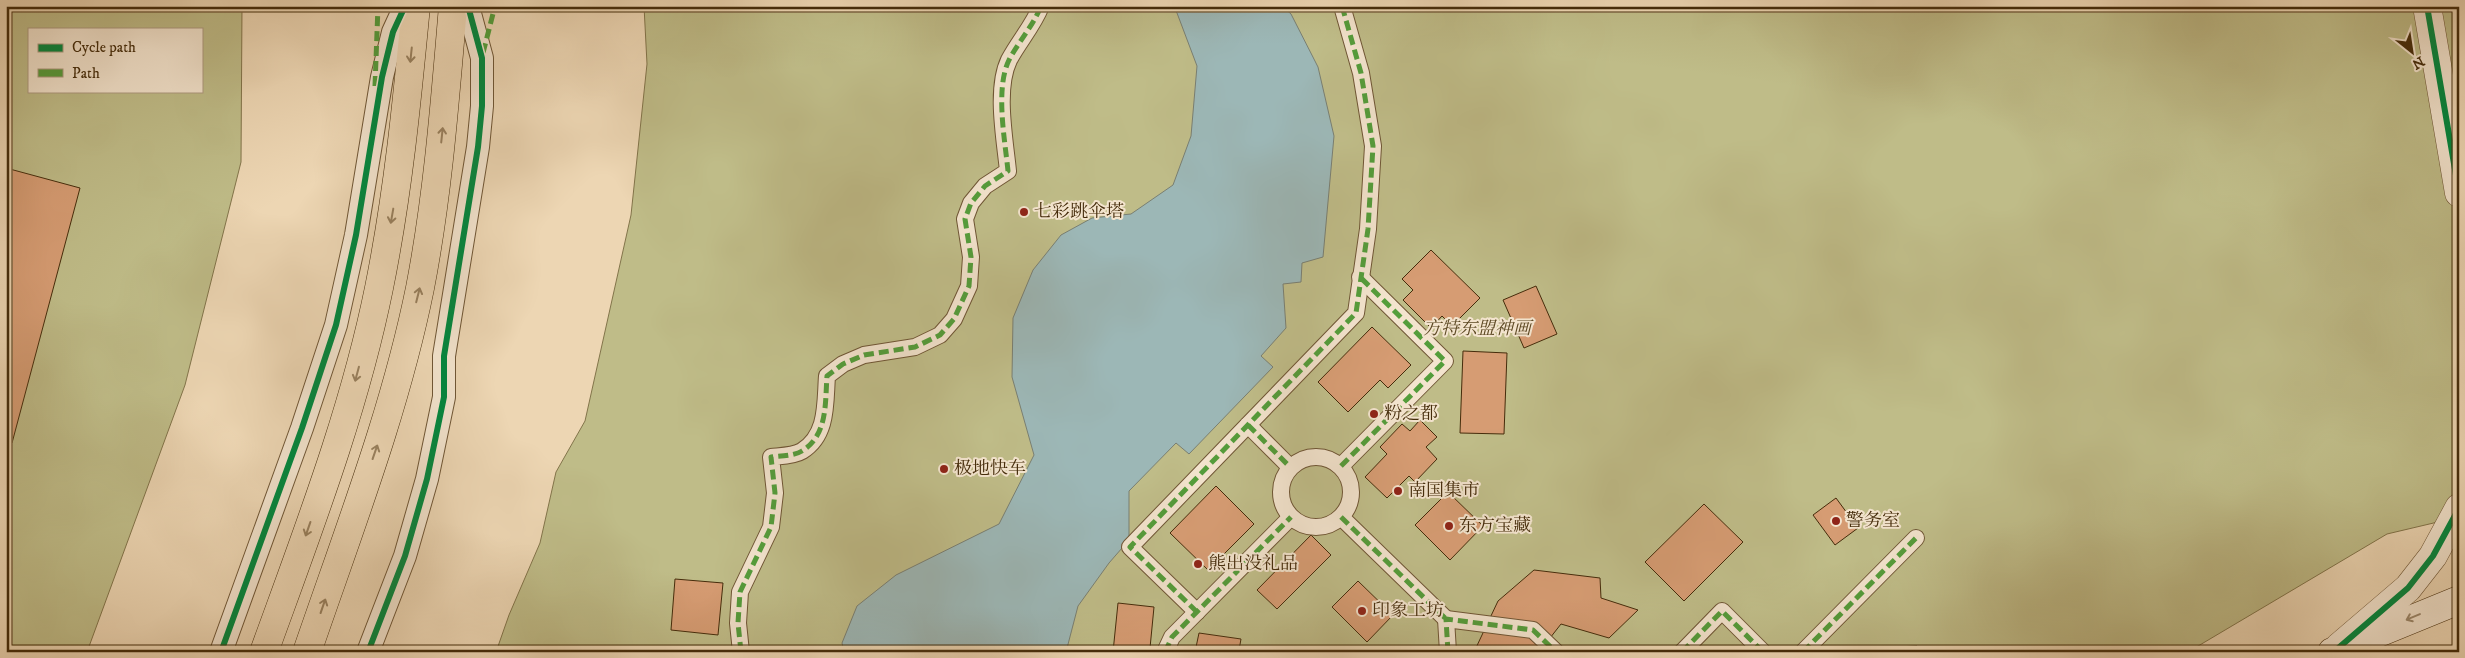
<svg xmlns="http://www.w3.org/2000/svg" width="2465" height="658" font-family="'IM FELL DW Pica','Noto Serif SC',serif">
<rect width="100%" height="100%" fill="#edd6b3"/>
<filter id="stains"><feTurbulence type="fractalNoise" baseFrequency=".004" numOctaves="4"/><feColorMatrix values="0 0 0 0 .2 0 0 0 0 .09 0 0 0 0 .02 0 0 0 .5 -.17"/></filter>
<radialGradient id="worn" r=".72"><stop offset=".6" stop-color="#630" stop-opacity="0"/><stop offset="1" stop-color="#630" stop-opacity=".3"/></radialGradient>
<g fill="#bfbc88" stroke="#82744a" fill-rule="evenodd">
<path d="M6 6H242L241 162 185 385 87 652H6ZM29 29H201V91H29Z"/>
<polygon points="644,6 2459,6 2459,517 2387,534 2188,652 496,652 509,615 540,543 556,472 585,421 631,215 647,64"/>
</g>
<polygon fill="#9cb7b6" stroke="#797f72" points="1172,6 1282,6 1291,14 1318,67 1334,136 1323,257 1302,263 1301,282 1283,284 1286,328 1261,356 1273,367 1189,454 1176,443 1129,491 1129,540 1109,563 1078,606 1066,652 844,652 842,643 857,606 896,575 999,524 1034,455 1012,377 1013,318 1033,270 1061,235 1092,218 1131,214 1173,185 1191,136 1197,66 1177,13"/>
<g fill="#d69c73" stroke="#452c0b">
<polygon points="6,168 80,188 12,443 6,441"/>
<polygon points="1431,250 1480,298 1452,326 1442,316 1431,328 1403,300 1413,290 1402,279"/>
<polygon points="1536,286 1557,334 1524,348 1503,300"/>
<polygon points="1372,327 1411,365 1388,388 1380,380 1348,412 1318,382"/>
<polygon points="1463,351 1507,353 1504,434 1460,433"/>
<polygon points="1420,420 1437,437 1426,447 1437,459 1415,482 1409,476 1387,498 1365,477 1387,454 1380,447 1402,424 1410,431"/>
<polygon points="1216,486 1254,524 1208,570 1170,533"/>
<polygon points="1448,492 1483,526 1450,560 1415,525"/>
<polygon points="1836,498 1858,528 1835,545 1813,515"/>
<polygon points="1704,504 1743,542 1684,601 1645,562"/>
<polygon points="1311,535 1331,555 1277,609 1257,590"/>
<polygon points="1534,570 1600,578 1601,598 1638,610 1609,638 1561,624 1539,652 1474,652 1498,601"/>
<polygon points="675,579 723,583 718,635 671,630"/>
<polygon points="1358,581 1393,615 1367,642 1332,607"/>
<polygon points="1118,603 1154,607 1150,648 1140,647 1140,652 1113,652"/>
<polygon points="1199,633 1241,639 1239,650 1251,652 1195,652"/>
<polygon points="1917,646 1918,652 1875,652 1875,648"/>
</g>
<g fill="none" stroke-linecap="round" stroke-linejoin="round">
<defs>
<g id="pedestrian">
<polyline points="1248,425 1290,467"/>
<circle cx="1316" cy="492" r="35"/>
<polyline points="1341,466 1445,361 1360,277"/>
<polyline points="1341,517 1446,619"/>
<polyline points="1197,612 1130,547 1356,313 1368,229 1373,146 1361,73 1342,6"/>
<path d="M741 652 738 623 740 592 771 527 775 493 771 457C780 456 794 456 802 451 828 435 825 403 827 376L843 364 864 355 915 347 940 335 954 319 969 286 971 257 965 219 971 203 985 186 1008 171C1005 140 995 89 1009 60 1019 41 1033 26 1041 6"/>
<polyline points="1165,652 1172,637 1291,517"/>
<polyline points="1448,652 1446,619 1533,630 1556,652"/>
<polyline points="1682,652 1722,611 1763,652"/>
<polyline points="1803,652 1916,538"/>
</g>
<g id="minor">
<polyline points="221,652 302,428 336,325 356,235 382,77 393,32 405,6"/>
<polyline points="368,652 405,556 427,479 444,397 444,356 478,147 482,106 482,58 468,6"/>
</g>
<g id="tertiary">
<polyline points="2427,6 2459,193"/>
<polyline points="2339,647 2408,588 2433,556 2459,508"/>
</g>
<polyline id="secondary" points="2332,652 2459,600"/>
<g id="primary">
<path d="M264 652C307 533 354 412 379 288 398 194 407 101 416 6"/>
<path d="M307 652C348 532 395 412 420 288 438 195 445 100 453 6"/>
</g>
</defs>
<use href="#pedestrian" stroke="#6f5635" stroke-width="18"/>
<use href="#minor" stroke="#6f5635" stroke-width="24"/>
<use href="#tertiary" stroke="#6f5635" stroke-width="29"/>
<use href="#secondary" stroke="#452c0b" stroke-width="29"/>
<use href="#primary" stroke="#452c0b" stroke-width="29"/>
<use href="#pedestrian" stroke="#f3e4ce" stroke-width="16"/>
<use href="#minor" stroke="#f3e4ce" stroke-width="22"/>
<use href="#tertiary" stroke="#f3e4ce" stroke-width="28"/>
<use href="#secondary" stroke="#f3e4ce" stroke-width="28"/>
<use href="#primary" stroke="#edd6b3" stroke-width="28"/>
<g stroke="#549d3b" stroke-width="5" stroke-dasharray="10 5" stroke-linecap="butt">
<polyline points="483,53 495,6"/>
<polyline points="375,86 378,6"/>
<polyline points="1248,425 1290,467"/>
<polyline points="1341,466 1445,361 1360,277"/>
<polyline points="1341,517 1446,619"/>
<polyline points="1197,612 1130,547 1356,313 1368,229 1373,146 1361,73 1342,6"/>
<path d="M741 652 738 623 740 592 771 527 775 493 771 457C780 456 794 456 802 451 828 435 825 403 827 376L843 364 864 355 915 347 940 335 954 319 969 286 971 257 965 219 971 203 985 186 1008 171C1005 140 995 89 1009 60 1019 41 1033 26 1041 6"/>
<polyline points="1165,652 1172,637 1291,517"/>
<polyline points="1448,652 1446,619 1533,630 1556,652"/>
<polyline points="1682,652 1722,611 1763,652"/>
<polyline points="1803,652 1916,538"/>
</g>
<defs>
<g id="cycleway">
<polyline points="2427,6 2459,193"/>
<polyline points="2336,650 2408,588 2433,556 2459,508"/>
<polyline points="221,652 302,428 336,325 356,235 382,77 393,32 405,6"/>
<polyline points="368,652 405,556 427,479 444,397 444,356 478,147 482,106 482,58 468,6"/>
</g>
</defs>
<use href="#cycleway" stroke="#f3e4ce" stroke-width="9"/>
<use href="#cycleway" stroke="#00873e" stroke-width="6"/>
</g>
<defs><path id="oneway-shaft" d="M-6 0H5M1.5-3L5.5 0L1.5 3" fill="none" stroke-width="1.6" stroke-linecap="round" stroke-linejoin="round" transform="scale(1.25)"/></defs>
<g stroke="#99815f">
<use href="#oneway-shaft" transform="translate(411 55) rotate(96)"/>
<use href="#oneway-shaft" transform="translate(442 135) rotate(-84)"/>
<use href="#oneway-shaft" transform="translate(392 216) rotate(100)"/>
<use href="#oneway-shaft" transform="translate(418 295) rotate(-76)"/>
<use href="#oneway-shaft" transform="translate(357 374) rotate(105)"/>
<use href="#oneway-shaft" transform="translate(375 452) rotate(-71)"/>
<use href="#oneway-shaft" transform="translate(308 529) rotate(109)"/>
<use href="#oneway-shaft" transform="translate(323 606) rotate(-71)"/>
</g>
<use stroke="#9c886c" href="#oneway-shaft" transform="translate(2413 617) rotate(157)"/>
<g fill="#8f2418" stroke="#f3e4ce" stroke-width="2">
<circle cx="1024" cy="212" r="5"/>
<circle cx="1374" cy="414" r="5"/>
<circle cx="944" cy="469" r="5"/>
<circle cx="1398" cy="491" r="5"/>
<circle cx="1836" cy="521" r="5"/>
<circle cx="1449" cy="526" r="5"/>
<circle cx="1198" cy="564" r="5"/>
<circle cx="1362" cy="611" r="5"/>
</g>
<g text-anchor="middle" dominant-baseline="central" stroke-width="4" stroke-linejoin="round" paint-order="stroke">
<g font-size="18" fill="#452c0b" stroke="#f3e4ce" text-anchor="start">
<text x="1034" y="212">七彩跳伞塔</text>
<text x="1384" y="414">粉之都</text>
<text x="954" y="469">极地快车</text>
<text x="1408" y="491">南国集市</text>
<text x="1846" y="521">警务室</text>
<text x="1459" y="526">东方宝藏</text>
<text x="1208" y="564">熊出没礼品</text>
<text x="1372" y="611">印象工坊</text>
</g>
<g font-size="18" font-style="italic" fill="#5d4924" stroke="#f3e4ce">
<text x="1477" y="329">方特东盟神画</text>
</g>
</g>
<rect width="2465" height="658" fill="none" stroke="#edd6b3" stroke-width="25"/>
<rect x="8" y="8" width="2450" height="643" fill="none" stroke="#452c0b" stroke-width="2.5"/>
<rect x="12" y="12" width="2440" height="633" fill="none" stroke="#452c0b"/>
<rect x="28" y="28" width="175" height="65" fill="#f3e4ce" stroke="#ad9a80"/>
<rect x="38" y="44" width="25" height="8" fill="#00873e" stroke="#ad9a80"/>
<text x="72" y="52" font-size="15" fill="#452c0b">Cycle path</text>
<rect x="38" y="69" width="25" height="8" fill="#549d3b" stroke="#ad9a80"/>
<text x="72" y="78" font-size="15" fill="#452c0b">Path</text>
<g transform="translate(2412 52) rotate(150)" stroke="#f3e4ce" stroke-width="4" paint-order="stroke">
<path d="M0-4L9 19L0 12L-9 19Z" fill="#452c0b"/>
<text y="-8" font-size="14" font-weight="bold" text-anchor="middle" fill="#452c0b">N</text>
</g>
<rect width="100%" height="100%" filter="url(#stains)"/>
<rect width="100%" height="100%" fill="url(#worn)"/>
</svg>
